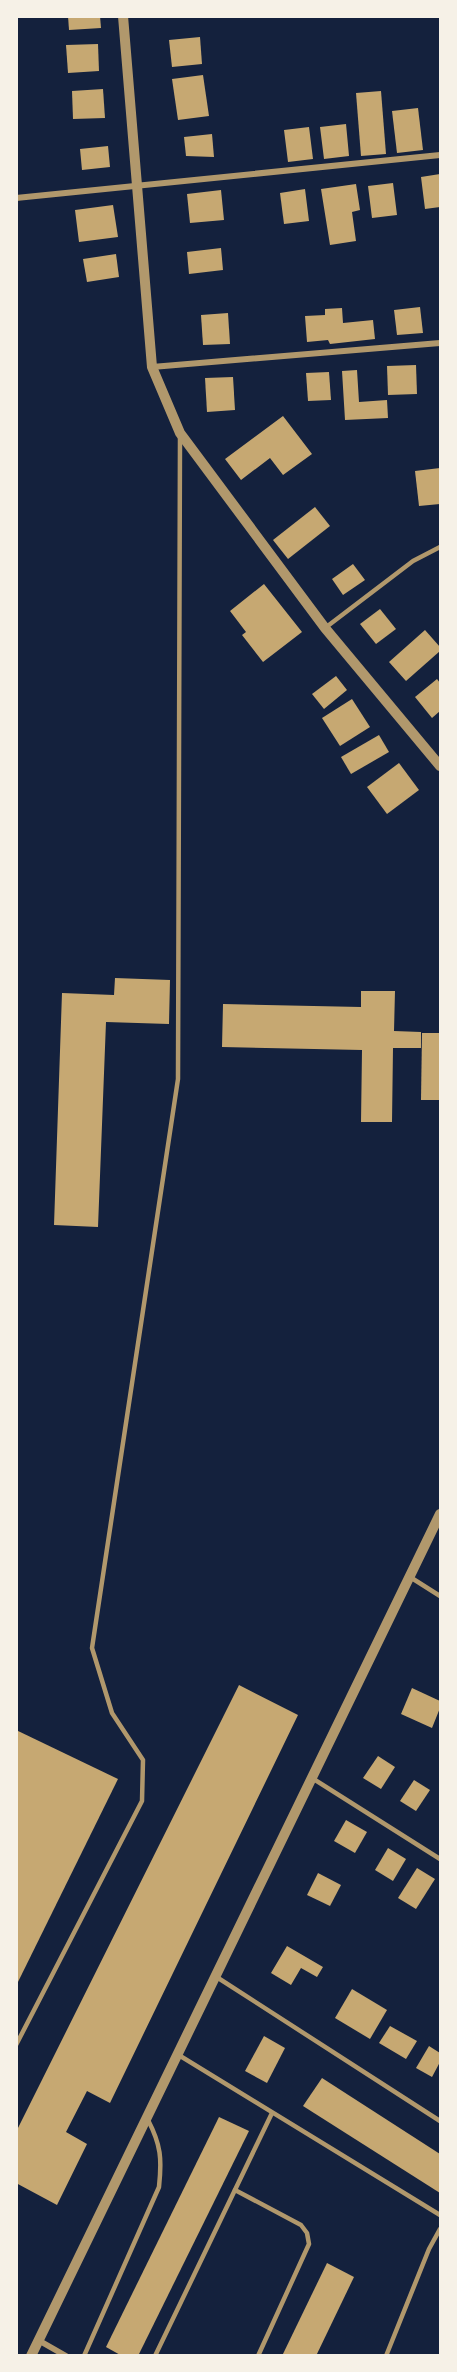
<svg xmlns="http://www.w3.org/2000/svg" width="457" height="2372" font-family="'Libre Baskerville',serif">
<rect width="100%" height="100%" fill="#14213d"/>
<g fill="#c6a872">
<polygon points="68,16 100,16 101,28 69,30"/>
<polygon points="200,37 202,64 172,67 169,40"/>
<polygon points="98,44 99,71 68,73 66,45"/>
<polygon points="203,75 209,116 178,120 172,79"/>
<polygon points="103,89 105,118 73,119 72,91"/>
<polygon points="381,91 386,154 361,156 356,93"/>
<polygon points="418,108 423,150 397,153 392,111"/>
<polygon points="346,124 349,156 324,159 320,127"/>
<polygon points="309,127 313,159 288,162 284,130"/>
<polygon points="212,134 214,157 186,156 184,137"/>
<polygon points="108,146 110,167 82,170 80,149"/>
<polygon points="440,174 440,207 425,209 421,177"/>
<polygon points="393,183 397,215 372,218 368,186"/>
<polygon points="356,184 360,210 352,212 356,241 330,245 321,189"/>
<polygon points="305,189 309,221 284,224 280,193"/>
<polygon points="221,190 224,220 190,223 187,194"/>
<polygon points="113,205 118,237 79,242 75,210"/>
<polygon points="221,248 223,270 189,274 187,252"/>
<polygon points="116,254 119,277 87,282 83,259"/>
<polygon points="420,307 423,333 397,335 394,310"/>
<polygon points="342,308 343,323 373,320 375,339 330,344 328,340 307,342 305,316 325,315 325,309"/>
<polygon points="228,313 230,344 203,345 201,315"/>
<polygon points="416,365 417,394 388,395 387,366"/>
<polygon points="357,370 359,402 387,400 388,418 345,420 342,371"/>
<polygon points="329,372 331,400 308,401 306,373"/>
<polygon points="233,377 235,410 207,412 205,378"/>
<polygon points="283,416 312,454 283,475 270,458 241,480 225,459"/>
<polygon points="440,468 440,504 419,506 415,471"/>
<polygon points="315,507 330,526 288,559 273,540"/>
<polygon points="353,564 365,580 343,595 332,579"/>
<polygon points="264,584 302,632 263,662 242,635 246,632 230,611"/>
<polygon points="380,609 396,629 376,644 360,624"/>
<polygon points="425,630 440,647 440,651 406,681 389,662"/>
<polygon points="336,676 347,690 324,709 312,694"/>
<polygon points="437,679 440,683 440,711 432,718 415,697"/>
<polygon points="352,699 370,727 340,746 322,718"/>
<polygon points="379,735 389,752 351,774 341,757"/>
<polygon points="399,763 419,790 387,814 367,787"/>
<polygon points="115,978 170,980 169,1024 106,1022 98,1227 54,1225 62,993 114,995"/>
<polygon points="361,991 395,991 394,1031 421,1032 421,1048 393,1048 392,1122 361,1122 362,1050 222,1047 223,1004 361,1007"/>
<polygon points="422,1033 440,1033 440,1100 421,1100"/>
<polygon points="239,1685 298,1715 110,2103 87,2091 66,2132 87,2144 57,2205 16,2183 16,2132"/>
<polygon points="412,1688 440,1701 440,1708 432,1728 401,1714"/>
<polygon points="16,1730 118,1779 16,1986"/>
<polygon points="378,1756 395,1767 381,1789 363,1778"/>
<polygon points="414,1780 430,1790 416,1811 400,1801"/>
<polygon points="346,1820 367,1832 355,1853 334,1841"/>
<polygon points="388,1848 406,1859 393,1881 375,1870"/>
<polygon points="417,1868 435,1879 416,1909 398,1898"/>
<polygon points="318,1873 341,1885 330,1906 307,1895"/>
<polygon points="287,1946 323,1967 317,1977 301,1968 291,1985 271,1973"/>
<polygon points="352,1989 387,2010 370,2039 335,2018"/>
<polygon points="390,2026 417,2041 406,2059 379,2043"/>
<polygon points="264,2036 285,2048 267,2083 245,2071"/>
<polygon points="429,2046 440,2053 440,2062 432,2077 416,2068"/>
<polygon points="322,2078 440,2154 440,2193 303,2106"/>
<polygon points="219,2117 249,2131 138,2356 122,2356 106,2347"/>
<polygon points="327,2263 354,2277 316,2356 282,2356"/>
</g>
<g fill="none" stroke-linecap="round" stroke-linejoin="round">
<g stroke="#b1986c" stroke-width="4.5">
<polyline points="325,628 413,561 440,547"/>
<polyline points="410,1577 440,1596"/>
<polyline points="312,1778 440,1859"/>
<polyline points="215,1976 440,2121"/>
<polyline points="16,2045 142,1801 143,1760 112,1713 92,1648 178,1079 180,436"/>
<polyline points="177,2054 440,2215"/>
<polyline points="235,2190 301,2225 307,2233 309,2244 258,2356"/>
<path d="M84 2356 159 2187C162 2159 161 2145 148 2120"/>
<polyline points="155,2356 272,2113"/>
<polyline points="386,2356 429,2249 440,2229"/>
</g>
<g stroke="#b1986c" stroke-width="6">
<polyline points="16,198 440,155"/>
<polyline points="152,367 440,343"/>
<polyline points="38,2340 66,2356"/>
</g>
<g stroke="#b1986c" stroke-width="10">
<polyline points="123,16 152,367 180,433 325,628 440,766"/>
<polyline points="31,2356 440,1514"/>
</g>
</g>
<rect width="457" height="2372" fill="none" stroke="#f6f1e7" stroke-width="36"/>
</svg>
